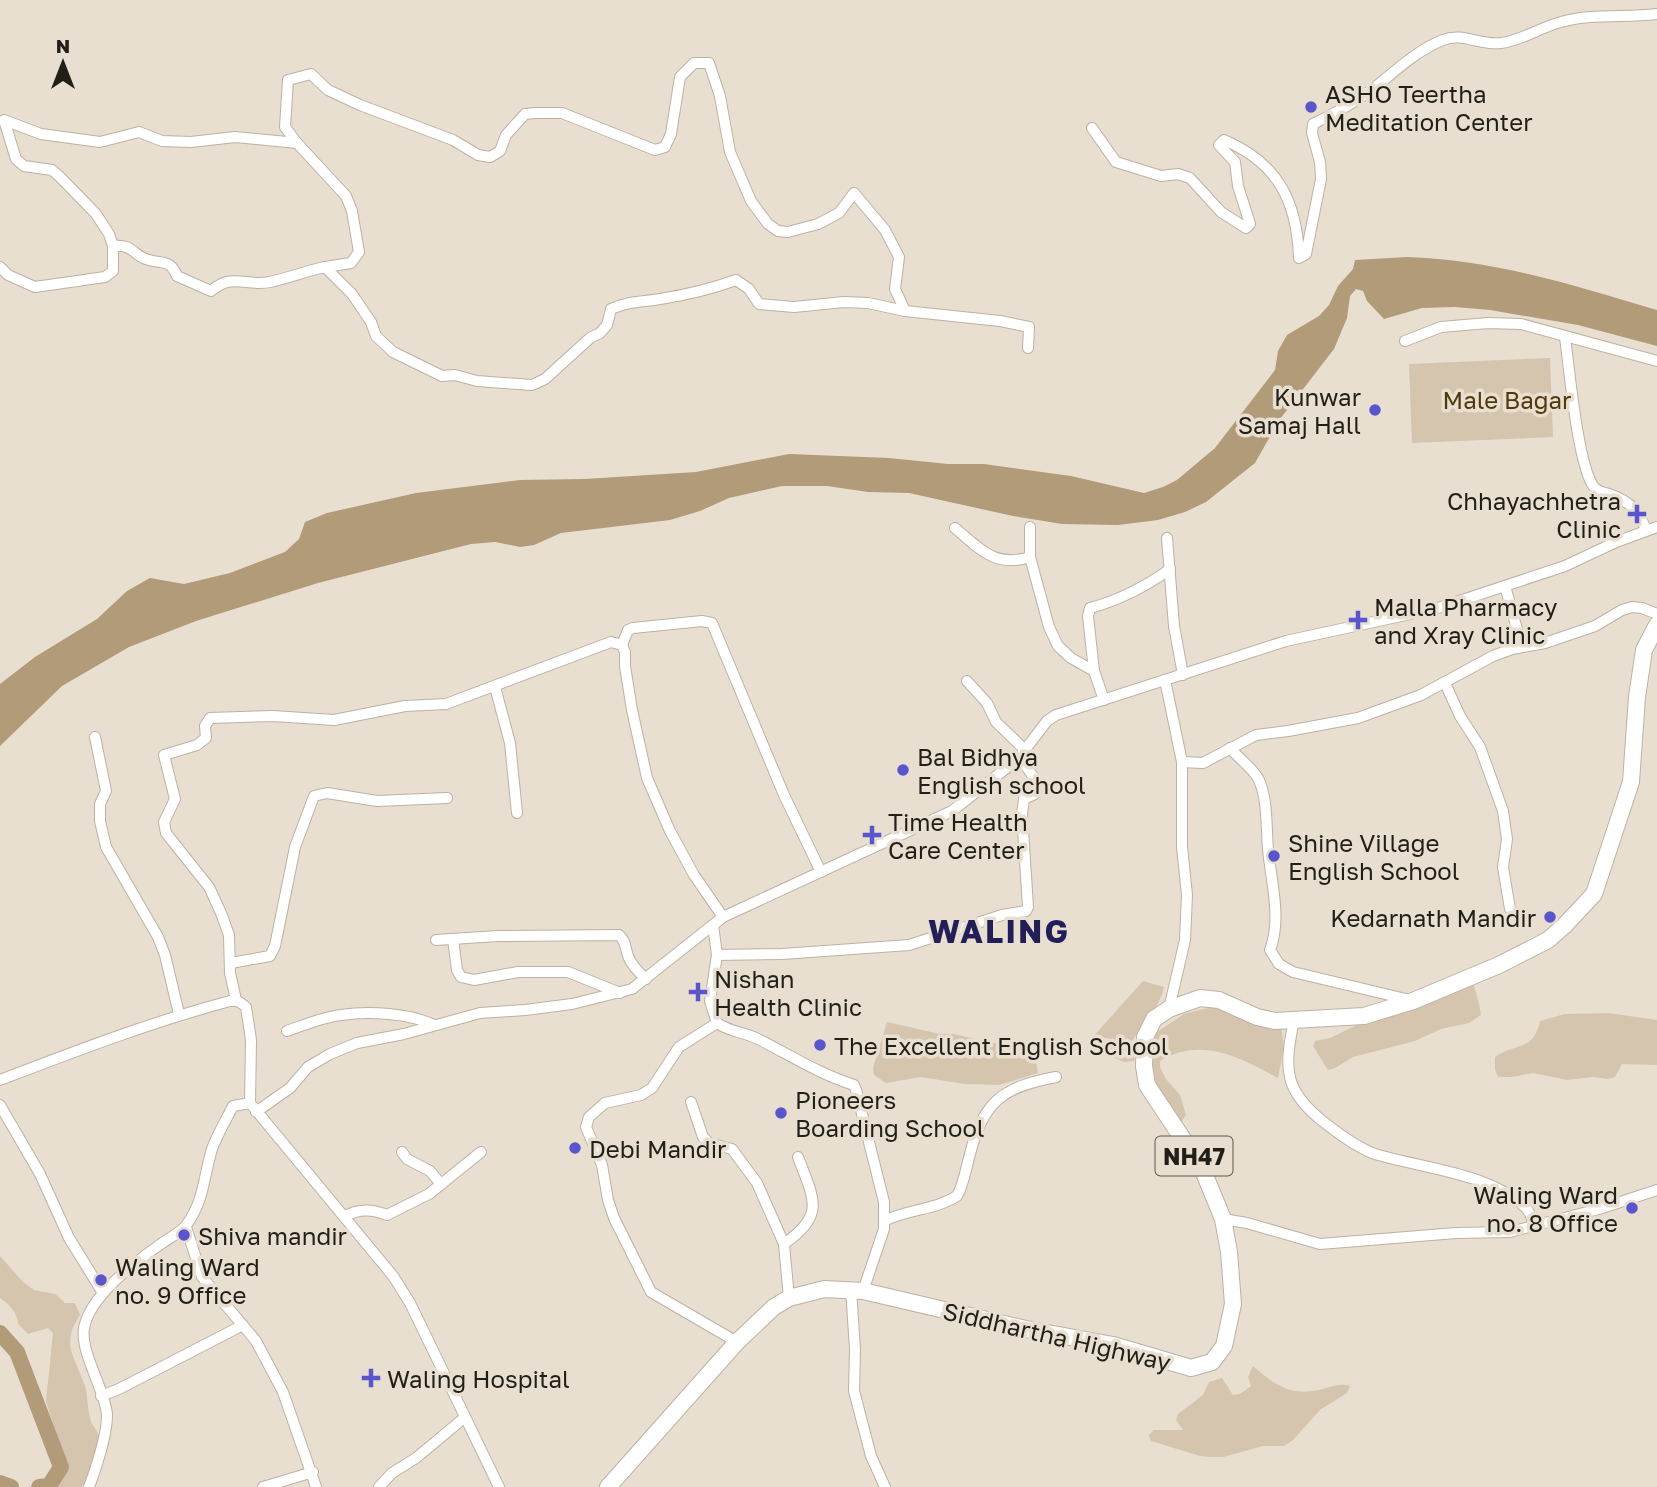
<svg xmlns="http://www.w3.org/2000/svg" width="1657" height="1487" font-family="'Golos Text',sans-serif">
<rect width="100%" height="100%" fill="#e8dfd0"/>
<g fill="#d5c5af">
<polygon points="1550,358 1553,437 1412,443 1409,364"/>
<path d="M1143 981 1164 987C1160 1007 1143 1024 1132 1041L1135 1051 1134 1061 1124 1062 1107 1055 1108 1038H1092Z"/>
<path d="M1473 983C1475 988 1481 1010 1481 1015L1469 1023 1441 1029 1415 1041 1353 1057 1335 1068 1328 1070 1313 1046 1315 1041 1330 1038 1361 1023 1401 1013Z"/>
<path d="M1212 1007 1231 1010 1281 1027 1284 1047 1278 1078C1241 1058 1201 1036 1160 1061V1067L1166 1079 1180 1095 1186 1115 1182 1121 1176 1125 1147 1069 1154 1034 1184 1014Z"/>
<path d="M1608 1013 1657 1020V1065L1622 1064 1615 1077 1608 1079 1594 1077 1567 1080 1533 1073 1512 1077H1498L1495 1070V1057C1517 1042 1533 1052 1540 1021L1565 1014Z"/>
<polygon points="887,1022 940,1034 953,1034 1008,1046 1030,1047 1034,1052 1038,1073 999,1085 964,1084 921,1077 886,1083 874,1075 873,1068"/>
<path d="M0 1256 23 1282 34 1290 55 1294 65 1303H75L80 1315C60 1345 75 1356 85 1386 88 1396 87 1407 90 1418 92 1427 100 1431 100 1442 99 1455 90 1471 85 1483L81 1487H52L67 1468 68 1462 61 1450 46 1401 53 1333 48 1328 28 1334 18 1324C18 1313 9 1304 0 1298Z"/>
<path d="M1253 1366C1276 1386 1292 1397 1323 1389 1333 1386 1341 1383 1350 1386L1347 1393 1320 1410 1293 1440 1284 1446H1263L1223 1457H1211L1200 1456 1151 1441 1149 1435 1154 1430H1183L1176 1420 1178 1414 1203 1395 1209 1382 1222 1378 1233 1395 1240 1394 1251 1386 1248 1377Z"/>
</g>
<path fill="#b19b78" d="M1407 257C1496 260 1572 285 1657 310V346L1578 325 1490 310 1455 307 1422 308 1384 319 1367 301 1363 291 1356 289 1350 296 1347 318 1334 349 1280 419 1255 463 1206 502 1185 512 1158 520 1118 525 1062 524 1013 516 909 493 868 492 827 486H782L729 498 700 511 670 520 561 533 534 545 520 547 495 542 471 544 318 583 196 621 129 647 62 686 0 746V684L35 657 97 619 127 591 150 578 184 584 230 573 285 552 299 539 305 522 327 513 416 493 520 480 585 479 696 472 789 454 889 458 948 464H984L1071 476 1144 493 1163 487 1177 480 1215 448 1275 370 1278 351 1287 335 1319 316 1329 305 1338 286 1353 269 1355 260Z"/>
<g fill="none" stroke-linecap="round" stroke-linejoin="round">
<g stroke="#b19b78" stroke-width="16">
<polyline points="0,1333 17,1352 61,1467 49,1486 39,1487"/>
<polyline points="0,1483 11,1487"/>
</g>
<defs>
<g id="minor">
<path d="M1092 128 1116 162 1161 176 1178 174 1190 178 1221 212 1246 228 1250 224 1238 186 1235 162 1219 145 1224 140C1278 163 1297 201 1299 258L1306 254 1321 179 1320 162 1312 133 1313 124C1334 114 1354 103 1373 89 1394 72 1417 50 1443 40 1463 32 1480 46 1501 43 1521 41 1541 27 1561 22 1593 13 1625 18 1657 14"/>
<polyline points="297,143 346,196 352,211 359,252 351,263 325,267"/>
<polyline points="113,246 109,234 96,214 61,178 52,170 24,166 16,159 4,120 41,134 100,142 139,132 162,141 191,142 235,137 297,143 285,127 288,80 311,74 328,90 360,105 453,140 478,155 490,157 500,151 506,135 525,114 535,113 562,113 655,150 665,147 671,134 680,77 694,63 709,63 720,96 730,152 751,201 768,224 778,231 788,232 818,224 839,213 854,193 885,230 899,257 895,289 905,311"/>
<path d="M0 267 8 275 35 287 105 277 113 271V246C135 244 132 256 149 260 163 264 170 259 177 276L211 291C233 272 246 287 270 282 288 278 306 271 325 267L352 294 371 322 376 336 393 352 442 376 455 375 477 381 532 385 545 379 590 338 600 333 607 325 611 309C628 301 642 302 660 299 686 295 711 289 736 280L749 289 759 304 794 307 844 302 868 303 905 311 1000 321 1029 327 1028 348"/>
<path d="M1565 337C1569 367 1578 467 1594 487 1598 492 1603 492 1609 494 1629 501 1639 510 1646 530"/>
<polyline points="1405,341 1441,327 1488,323 1521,324 1657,361"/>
<polyline points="1030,527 1030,557 1049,627 1058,646 1071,658 1094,671"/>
<path d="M955 528C980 549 995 568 1030 557"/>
<polyline points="1167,538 1174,626 1183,675"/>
<polyline points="1505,586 1522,647"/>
<polyline points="622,645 628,630 633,628 702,621 712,623 784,795 821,872"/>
<polyline points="1165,680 1182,762 1182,847 1187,895 1185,940 1169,1009"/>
<polyline points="967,681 987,703 996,722 1025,750"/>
<polyline points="1445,683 1460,716 1480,747 1503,811 1507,839 1503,867 1510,909"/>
<polyline points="495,687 510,743 517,813"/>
<path d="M1104 700 1094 671 1088 616 1090 608C1120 600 1145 587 1170 569"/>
<polyline points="95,737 106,791 100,804 100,821 106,847 158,937 165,955 179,1014"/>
<path d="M1230 748C1238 758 1253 768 1259 780 1268 801 1266 827 1268 849 1271 882 1282 918 1270 950L1279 964 1293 972 1410 1000"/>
<polyline points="1182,762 1203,763 1256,735 1288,731 1358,718 1421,695 1493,656 1512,649 1545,643 1595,626 1622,610 1632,607 1642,608 1657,614"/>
<polyline points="713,925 717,955 710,1001 717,1023 679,1047 652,1088 641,1095 605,1103 589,1117 586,1127 602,1165 608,1200 614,1218 651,1292 737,1342"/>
<polyline points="453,939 457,970 461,977 474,980 518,972 568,972 620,993"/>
<path d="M436 940 498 936 619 935C626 941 625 947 628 956 632 966 638 972 646 979"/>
<polyline points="717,955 782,954 909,945 1002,915 1026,911 1028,907 1022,814 1024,799 1035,794 1038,784 1020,757"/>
<polyline points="231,963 270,956 275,946 295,847 314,796 327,793 377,801 447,798"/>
<polyline points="236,1000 230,973 229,935 221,913 209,887 166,833 164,822 175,799 164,755 197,745 206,738 205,726 210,718 273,716 334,720 405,706 446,704 611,642 622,645 625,652 625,666 632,710 647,778 670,831 694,875 723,917"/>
<path d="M1294 1020C1284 1068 1283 1091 1325 1123 1339 1134 1358 1148 1375 1154 1421 1168 1491 1173 1526 1208 1530 1212 1533 1221 1535 1226"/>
<path d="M717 1023C730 1032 744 1032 758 1039 790 1055 819 1074 854 1085L856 1090 884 1202V1229L863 1291"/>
<path d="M287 1031C304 1025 323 1017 341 1015 369 1011 409 1013 434 1025"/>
<path d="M0 1080C76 1051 151 1022 230 1001 237 1000 240 1002 246 1007L251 1040 250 1103 393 1276 410 1303 499 1487"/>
<polyline points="691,1102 703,1137 709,1143 732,1149 757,1183 784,1244"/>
<polyline points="0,1105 40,1174 69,1238 103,1293"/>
<polyline points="256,1112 290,1088 308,1067 330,1054 357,1043 404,1034 480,1013 525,1010 572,1004 632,989 723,917 952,811 1018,759 1047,721 1056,715 1286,641 1438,608 1565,566 1616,542 1657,527"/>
<polyline points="402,1152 407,1159 430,1171 440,1183"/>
<path d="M344 1217C358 1208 372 1209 387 1215L429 1194 481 1152"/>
<polyline points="1223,1219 1247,1223 1320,1244 1456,1233 1510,1232 1599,1209 1657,1190"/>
<path d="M884 1221C908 1209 935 1210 957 1196 964 1184 966 1168 970 1154 983 1101 1003 1087 1056 1077"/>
<polyline points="186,1227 202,1277 256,1341 283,1392 316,1487"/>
<polyline points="851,1289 855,1349 854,1391 871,1456 885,1487"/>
<path d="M789 1298 784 1244C826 1214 814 1200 798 1157"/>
<polyline points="101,1396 119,1389 243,1325"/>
<path d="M89 1487C96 1468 107 1435 107 1415 106 1392 80 1353 84 1328 90 1296 133 1264 158 1246 167 1239 181 1233 187 1224 204 1201 204 1175 212 1149 217 1135 226 1120 233 1106L250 1103"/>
<polyline points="263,1487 313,1472"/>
<polyline points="379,1487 392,1473 416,1458 464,1418"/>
</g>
<polyline id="highway" points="608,1487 737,1342 774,1307 789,1298 824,1289 863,1291 1026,1329 1113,1345 1191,1368 1212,1362 1224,1346 1233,1304 1229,1252 1223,1219 1202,1168 1147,1085 1144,1066 1145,1037 1154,1019 1169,1009 1200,998 1219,1000 1257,1017 1275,1021 1364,1016 1413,1001 1499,965 1548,940 1564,926 1594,894 1631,782 1637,697 1644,650 1657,625"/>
</defs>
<use href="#minor" stroke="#bcb2a4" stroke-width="12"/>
<use href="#highway" stroke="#bcb2a4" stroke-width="18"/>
<use href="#minor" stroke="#fff" stroke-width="10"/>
<use href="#highway" stroke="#fff" stroke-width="16"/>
</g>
<g fill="#5a55cd" stroke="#e8dfd0" stroke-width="2.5">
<circle cx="1311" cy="107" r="7"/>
<circle cx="1375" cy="410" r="7"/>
<path d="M1633.5 503.5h7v7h7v7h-7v7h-7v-7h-7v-7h7z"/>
<path d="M1354.5 609.5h7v7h7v7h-7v7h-7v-7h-7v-7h7z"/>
<circle cx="903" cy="770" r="7"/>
<path d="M868.5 824.5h7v7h7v7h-7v7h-7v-7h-7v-7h7z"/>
<circle cx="1274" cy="856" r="7"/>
<circle cx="1550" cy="917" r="7"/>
<path d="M694.5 981.5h7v7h7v7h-7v7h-7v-7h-7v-7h7z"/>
<circle cx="820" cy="1045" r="7"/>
<circle cx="781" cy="1113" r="7"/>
<circle cx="575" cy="1148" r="7"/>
<circle cx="1632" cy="1208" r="7"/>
<circle cx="184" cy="1235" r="7"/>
<circle cx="101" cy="1280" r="7"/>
<path d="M367.5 1367.5h7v7h7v7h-7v7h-7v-7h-7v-7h7z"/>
</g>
<g text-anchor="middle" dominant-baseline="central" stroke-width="7" stroke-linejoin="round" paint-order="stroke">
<rect fill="#e8dfd0" stroke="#5d5950" stroke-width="2" x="1155.5" y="1136.5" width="77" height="39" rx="5"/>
<g font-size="23" font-weight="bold" fill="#221f19">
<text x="1194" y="1156">NH47</text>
</g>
<g font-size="24" fill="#221f19" stroke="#e8dfd0" text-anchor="start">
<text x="1325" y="93">ASHO Teertha<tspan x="1325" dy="28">Meditation Center</tspan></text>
<text x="1361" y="396" text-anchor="end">Kunwar<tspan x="1361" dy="28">Samaj Hall</tspan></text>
<text x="1621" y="500" text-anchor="end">Chhayachhetra<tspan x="1621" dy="28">Clinic</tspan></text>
<text x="1374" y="606">Malla Pharmacy<tspan x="1374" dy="28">and Xray Clinic</tspan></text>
<text x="917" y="756">Bal Bidhya<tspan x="917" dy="28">English school</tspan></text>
<text x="888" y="821">Time Health<tspan x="888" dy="28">Care Center</tspan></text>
<text x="1288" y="842">Shine Village<tspan x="1288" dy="28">English School</tspan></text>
<text x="1536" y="917" text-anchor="end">Kedarnath Mandir</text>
<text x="714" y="978">Nishan<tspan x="714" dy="28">Health Clinic</tspan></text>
<text x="834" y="1045">The Excellent English School</text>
<text x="795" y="1099">Pioneers<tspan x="795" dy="28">Boarding School</tspan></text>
<text x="589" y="1148">Debi Mandir</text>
<text x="1618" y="1194" text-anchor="end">Waling Ward<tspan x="1618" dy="28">no. 8 Office</tspan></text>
<text x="198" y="1235">Shiva mandir</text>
<text x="115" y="1266">Waling Ward<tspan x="115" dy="28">no. 9 Office</tspan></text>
<text x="387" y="1378">Waling Hospital</text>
</g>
<g font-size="24" fill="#51390c" stroke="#e8dfd0">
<text x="1507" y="399">Male Bagar</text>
</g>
<g font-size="24" fill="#221f19" stroke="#e8dfd0">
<text transform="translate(1057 1336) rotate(13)">Siddhartha Highway</text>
</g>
<g font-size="32" font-weight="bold" letter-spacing="2" fill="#221f58" stroke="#e8dfd0">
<text x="999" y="931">WALING</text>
</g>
</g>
<g transform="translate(63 63)" stroke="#e8dfd0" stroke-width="5" paint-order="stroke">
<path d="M0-5L12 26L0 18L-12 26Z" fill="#221f19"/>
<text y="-10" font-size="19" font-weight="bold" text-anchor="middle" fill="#221f19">N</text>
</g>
</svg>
